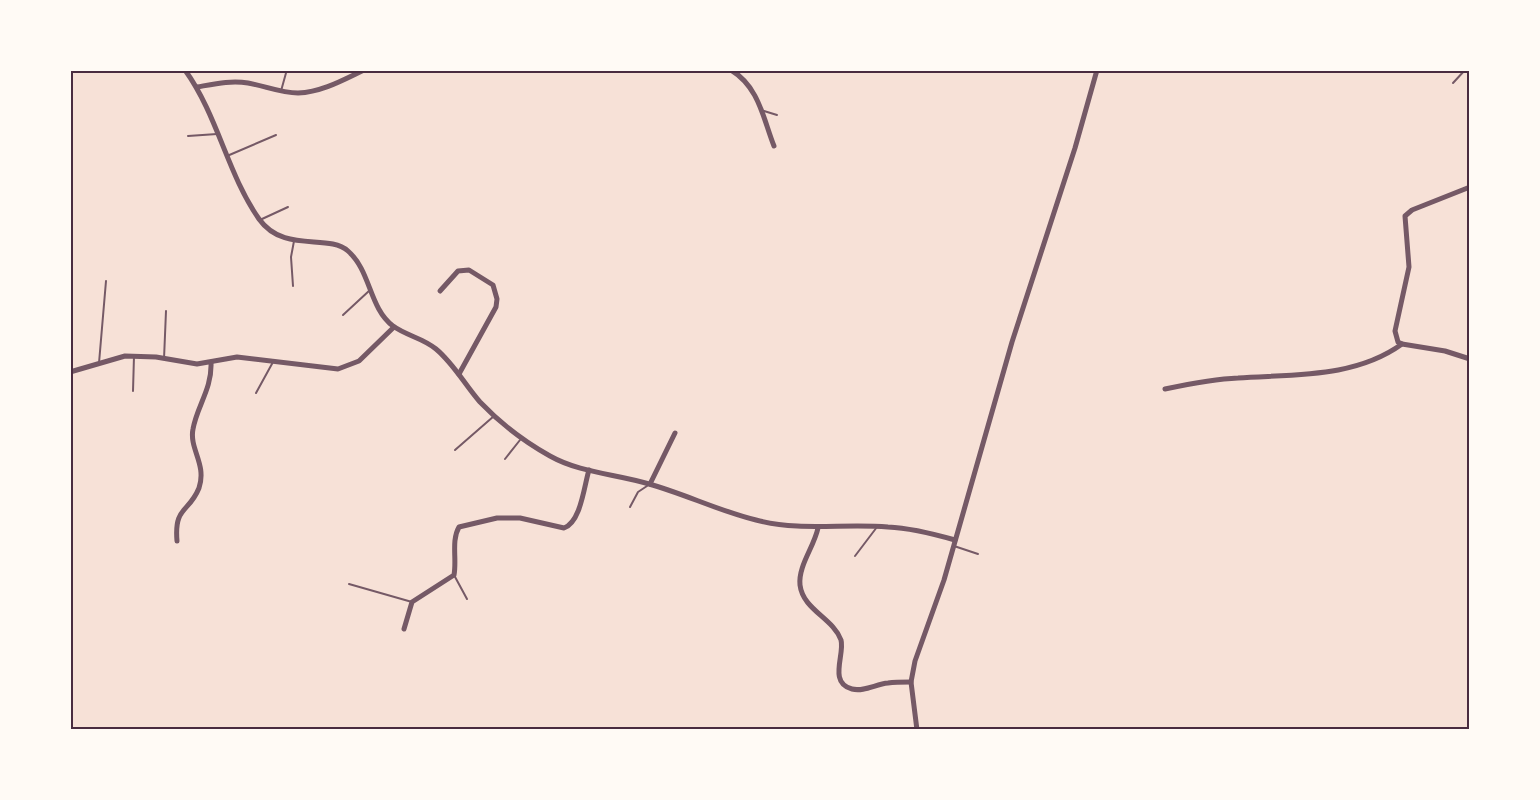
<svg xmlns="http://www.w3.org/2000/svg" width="1540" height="800" font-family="'Roboto Condensed',sans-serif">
<rect width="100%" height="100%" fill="#f7e1d7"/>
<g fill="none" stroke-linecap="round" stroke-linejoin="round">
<g stroke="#755966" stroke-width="2">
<polyline points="1453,83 1465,70"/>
<polyline points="281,91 286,73"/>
<polyline points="764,111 777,115"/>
<polyline points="188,136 217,134"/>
<polyline points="227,156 276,135"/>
<polyline points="262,219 288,207"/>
<polyline points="293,286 291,257 294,241"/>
<polyline points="343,315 370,290"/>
<polyline points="164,359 166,311"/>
<polyline points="99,363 106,281"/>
<polyline points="133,391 134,356"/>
<polyline points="256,393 273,362"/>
<polyline points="455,450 494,416"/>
<polyline points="505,459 520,440"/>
<polyline points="630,507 638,492 647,486"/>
<polyline points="954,546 978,554"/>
<polyline points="855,556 877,527"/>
<polyline points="454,575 467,599"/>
<polyline points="349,584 412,602"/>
</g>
<g stroke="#755966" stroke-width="5">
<path d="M185 70C218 116 227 173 259 219 284 254 328 233 348 251 371 271 369 308 393 326 407 336 423 338 436 349 454 364 465 385 480 402 500 423 525 442 550 456 580 473 617 474 649 484 685 494 719 511 756 520 802 532 842 523 888 527 910 528 934 534 955 540"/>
<path d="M731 70C759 87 763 118 774 146"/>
<path d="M197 87C214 84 231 80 248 83 265 86 281 93 298 93 322 92 343 80 364 70"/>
<polyline points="440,291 458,271 469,270 493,285 497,299 496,307 459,374"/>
<polyline points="1402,344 1398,342 1395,331 1409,267 1405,216 1412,210 1470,187"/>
<polyline points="70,372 125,356 156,357 197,364 237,357 338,369 359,361 394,327"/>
<path d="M1165 389C1189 384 1214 379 1238 378 1295 374 1355 378 1402 344L1445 351 1470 359"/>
<polyline points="650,484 675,433"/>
<path d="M818 528C814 547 798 566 800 585 803 610 833 618 841 640 845 654 828 683 852 689 864 692 876 684 888 683 895 682 904 682 911 682"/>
<path d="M177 541C174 506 189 513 199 488 207 464 189 449 193 429 197 406 212 389 211 363"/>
<path d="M404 629 412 602 454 575C457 559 451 541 459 527L497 518H520L564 528C581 522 584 486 589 470"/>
<polyline points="917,730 911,682 915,661 944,580 1012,342 1075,148 1097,70"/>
</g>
</g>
<rect width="1540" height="800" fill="none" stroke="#fffaf5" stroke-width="144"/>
<rect x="72" y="72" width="1396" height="656" fill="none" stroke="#4a2c40" stroke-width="2"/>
</svg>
